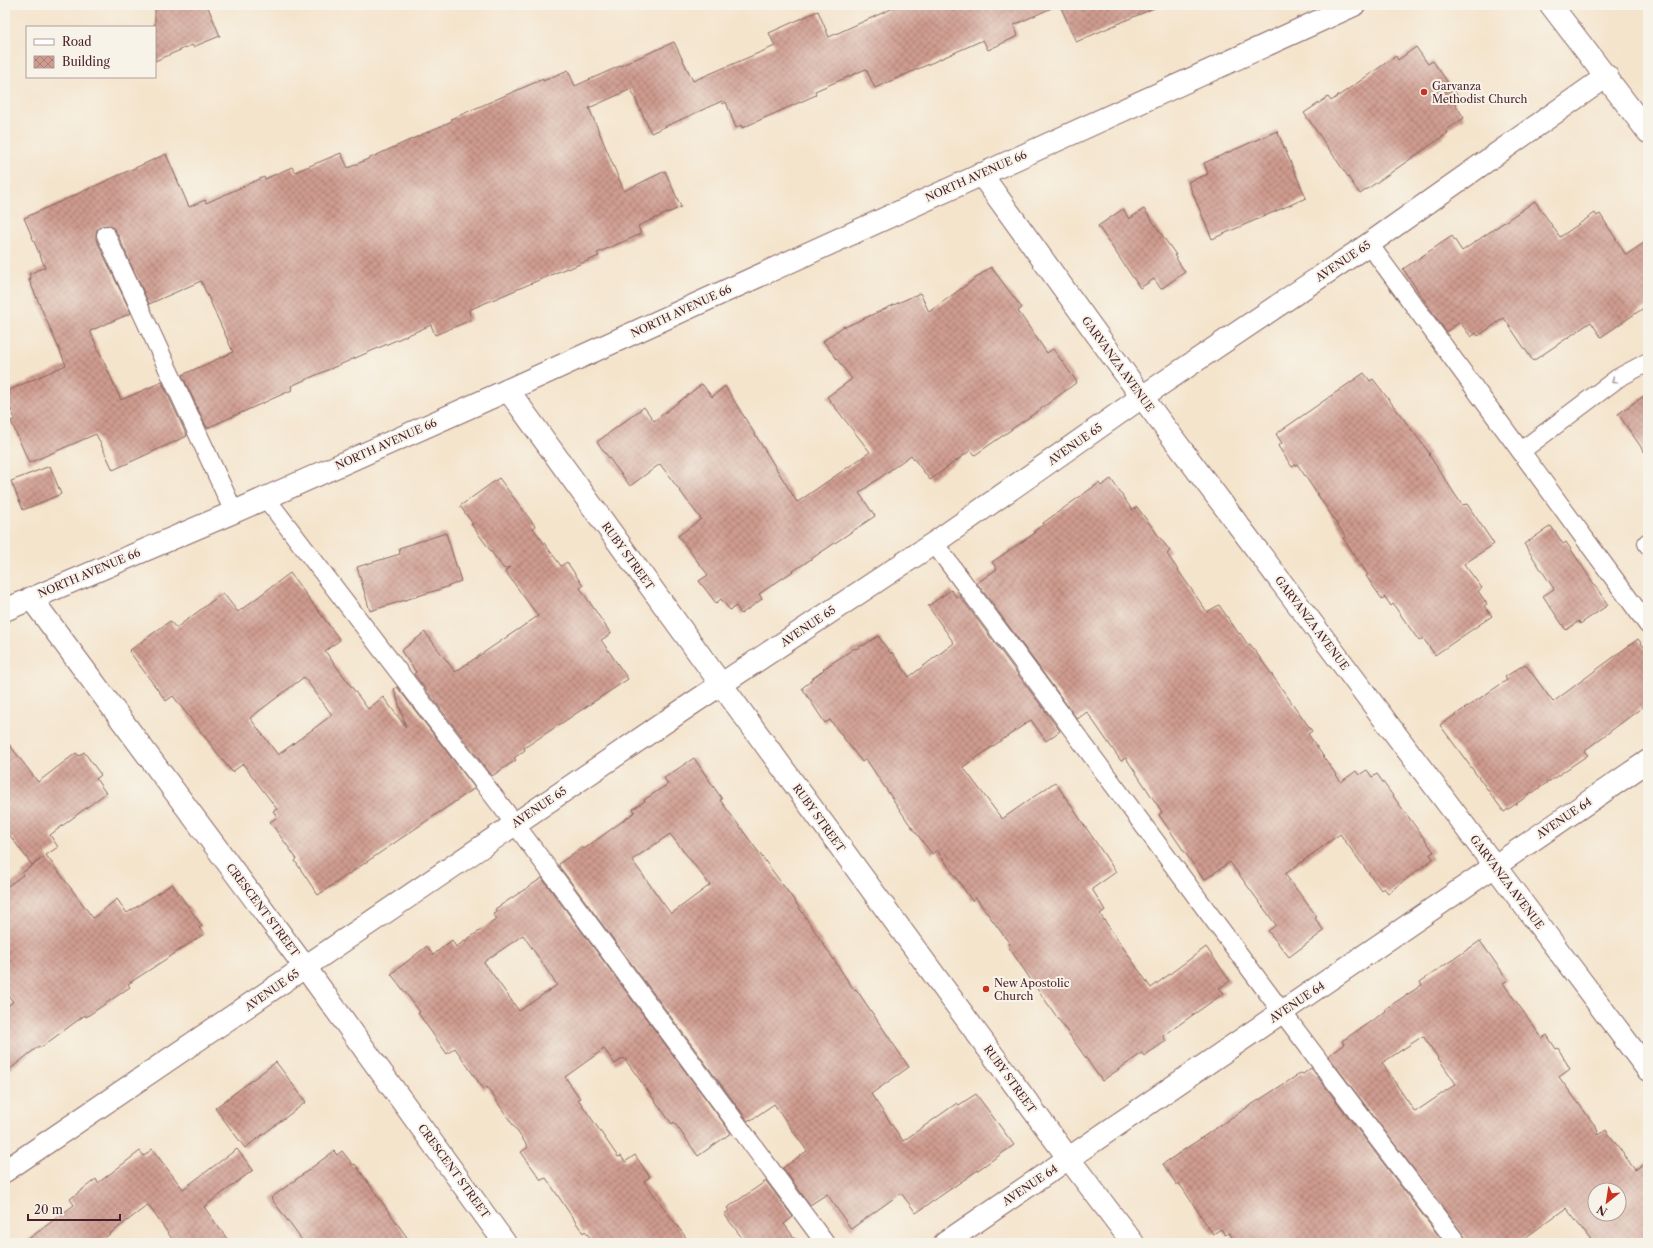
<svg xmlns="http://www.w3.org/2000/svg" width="1653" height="1248" font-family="'Libre Caslon Text',serif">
<defs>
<pattern id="building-cross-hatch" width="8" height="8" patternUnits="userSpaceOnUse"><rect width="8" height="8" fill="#cf9b8f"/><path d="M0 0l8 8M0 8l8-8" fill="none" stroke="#aa7e75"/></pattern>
</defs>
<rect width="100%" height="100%" fill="#f7f3e8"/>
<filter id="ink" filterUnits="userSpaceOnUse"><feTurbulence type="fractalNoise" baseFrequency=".025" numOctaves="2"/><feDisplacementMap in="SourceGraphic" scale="8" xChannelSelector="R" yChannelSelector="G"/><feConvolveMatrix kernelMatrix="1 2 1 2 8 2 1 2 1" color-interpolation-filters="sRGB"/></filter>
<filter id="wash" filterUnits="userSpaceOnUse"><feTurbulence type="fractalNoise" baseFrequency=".012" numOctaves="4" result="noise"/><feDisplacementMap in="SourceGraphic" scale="16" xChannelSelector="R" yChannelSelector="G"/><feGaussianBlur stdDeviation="0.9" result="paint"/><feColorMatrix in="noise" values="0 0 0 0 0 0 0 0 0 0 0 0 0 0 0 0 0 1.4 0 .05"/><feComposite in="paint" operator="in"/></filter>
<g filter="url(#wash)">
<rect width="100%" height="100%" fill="#f4e4cc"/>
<g id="blocks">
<g fill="url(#building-cross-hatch)" fill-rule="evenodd">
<polygon points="155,5 207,5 220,36 193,47 192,45 155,61"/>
<polygon points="900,5 1058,5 1014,25 1018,36 988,50 983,40 875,88 866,69 815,91 816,95 742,128 741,125 736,128 726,102 723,104 722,101 651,133 631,89 589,108 624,191 665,171 681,207 638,226 641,234 597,253 599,256 568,269 567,268 469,310 471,320 435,335 431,325 291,386 292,390 207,428 182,375 233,352 201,281 149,304 116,231 112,227 107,225 101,226 97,229 96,234 96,239 131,313 90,331 121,400 162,382 187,436 113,470 96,434 29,463 11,421 15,419 5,395 5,392 66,365 29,280 31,279 29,274 45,267 24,218 166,154 189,207 205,200 206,203 264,177 265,179 292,167 295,172 341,153 348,168 452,121 451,119 543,79 543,81 568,70 575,86 674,42 693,81 775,46 769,33 818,11 829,37"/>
<polygon points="1060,5 1161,5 1076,42"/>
<polygon points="1416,47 1428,64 1433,61 1458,97 1453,101 1464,118 1446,130 1448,133 1360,194 1304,113 1328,97 1331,101 1396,56 1398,60"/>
<polygon points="1277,131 1306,198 1212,239 1188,182 1208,174 1204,163"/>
<polygon points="1535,201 1560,237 1595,213 1597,216 1600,214 1626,255 1648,240 1648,305 1601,337 1591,322 1533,361 1504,318 1478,336 1476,333 1471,337 1460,322 1446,332 1403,269 1452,236 1462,251"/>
<polygon points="1123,209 1129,219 1144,209 1176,255 1174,255 1185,272 1161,289 1154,279 1140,288 1098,226"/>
<polygon points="991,267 1022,308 1018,311 1047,353 1053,349 1077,382 1038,411 975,455 971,450 930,480 911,455 859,493 875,516 759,594 762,599 741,614 736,606 730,610 721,599 716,603 699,581 708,575 678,536 701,519 660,464 630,486 597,442 644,407 654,421 702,384 712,397 725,386 797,502 799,501 870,452 827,397 852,379 823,341 844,326 845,327 920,293 929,312"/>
<polygon points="1364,373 1370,381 1373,379 1430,454 1429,455 1462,505 1467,504 1494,544 1464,564 1482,588 1478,591 1487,604 1484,606 1492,616 1435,655 1423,638 1419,641 1393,604 1391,606 1385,597 1382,599 1366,576 1368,575 1343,538 1346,537 1297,464 1292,467 1278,446 1282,443 1276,434"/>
<polygon points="1648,393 1648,457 1618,414"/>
<polygon points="50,466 61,494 23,510 11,481"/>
<polygon points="499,478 535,526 533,528 561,566 567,562 583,586 580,588 611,634 601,640 628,679 524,748 525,750 514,758 516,760 492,776 414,674 416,672 401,651 425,632 455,672 538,616 505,571 510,567 504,569 471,524 473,524 460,506"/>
<polygon points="1111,479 1132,510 1137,507 1170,551 1167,554 1207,612 1219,605 1239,634 1240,633 1248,645 1250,644 1312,731 1308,734 1341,782 1356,771 1359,775 1367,770 1372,777 1377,774 1434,852 1430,854 1433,859 1388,893 1384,888 1381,890 1340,834 1285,874 1317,917 1315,918 1324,931 1289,957 1268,931 1276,925 1230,862 1204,880 1159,815 1162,812 1126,758 1121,761 1087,712 1077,719 977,583 997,569 992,562 1035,533 1034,531 1044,524 1043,523 1089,490 1099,483 1101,486"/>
<polygon points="1551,526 1563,544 1566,542 1608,605 1580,624 1579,621 1566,630 1543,596 1554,589 1524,544"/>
<polygon points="446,533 461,581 447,587 370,611 357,567 400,554 399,548"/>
<path d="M290 573 340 640 325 651 368 709 383 697 406 727 394 689 397 687 475 788 318 895 295 861 297 859 270 822 277 817 273 811 277 809 243 764 232 772 173 696 166 701 129 651 170 621 176 628 223 593 238 612ZM304 677 332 715 278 755 250 718Z"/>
<polygon points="951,590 956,597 959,595 1060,731 1046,741 1031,720 963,767 1002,819 1055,782 1116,872 1092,889 1105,910 1100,914 1151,988 1206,947 1230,981 1219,988 1224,993 1163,1036 1166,1041 1144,1056 1142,1053 1102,1081 1033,983 1008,946 1010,944 976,898 972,901 937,850 932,854 908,822 866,759 862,762 830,720 825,723 802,688 811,681 810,680 824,670 823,669 855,648 856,649 862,645 863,646 878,636 891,654 892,652 909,677 954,643 928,606"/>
<polygon points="1638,639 1648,652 1648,703 1584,751 1588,755 1504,812 1440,725 1507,680 1505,677 1525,664 1553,702"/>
<polygon points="5,739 38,782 76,753 79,756 84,752 101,775 96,779 106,793 50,835 58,847 46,855 93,918 117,899 127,913 172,884 202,926 199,928 204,934 128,984 130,987 86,1017 85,1015 40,1048 39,1046 5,1073 5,1008 13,1002 5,991 5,888 23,875 22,873 44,857 32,865 5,829"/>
<path d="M694 758 722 799 720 800 794 900 854 990 856 989 909 1067 871 1094 903 1141 957 1103 959 1105 976 1094 1014 1145 916 1213 901 1193 851 1229 827 1194 810 1205 783 1168 807 1151 774 1104 751 1120 750 1119 748 1121 559 866V864L582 847 584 849 635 812 633 809 645 801 644 800 668 784 664 778ZM670 834 710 885 671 914 632 860Z"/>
<path d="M542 878 731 1133 698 1156 674 1122 672 1124 624 1058 615 1064 604 1049 565 1077 580 1098 578 1099 618 1157 621 1156 625 1162 635 1155 650 1177 644 1181 690 1243H594L585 1231 583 1233 546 1178 541 1180 521 1152 528 1147 487 1087 484 1090 455 1048 447 1054 418 1013 420 1012 391 974 427 946 433 955 452 940 456 947 497 919 493 914 497 912 495 909ZM523 935 557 985 519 1011 484 962Z"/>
<path d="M1480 941 1508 980 1503 983 1542 1038 1547 1035 1556 1049 1558 1048 1570 1069 1559 1077 1596 1127 1599 1135 1606 1130 1635 1170 1648 1161V1243H1593L1566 1208 1518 1243H1467L1465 1237 1328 1056 1344 1044 1342 1041 1386 1011 1385 1009 1422 985 1420 982ZM1423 1036 1456 1084 1415 1112 1382 1063ZM1595 1190H1619V1214H1595Z"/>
<polygon points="276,1062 306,1102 245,1148 215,1108"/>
<polygon points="1311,1068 1444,1243 1236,1243 1229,1233 1225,1235 1221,1229 1213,1234 1179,1183 1177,1185 1163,1164 1234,1116 1301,1073 1303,1074"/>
<polygon points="152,1149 183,1189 237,1149 253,1170 204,1207 230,1243 175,1243 148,1205 98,1243 23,1243 74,1205 70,1199 96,1179 98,1183 140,1151 144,1156"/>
<polygon points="334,1151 337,1155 342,1151 353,1165 355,1164 411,1243 304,1243 271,1198"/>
<polygon points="766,1181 793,1217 784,1224 798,1243 746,1243 724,1214 729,1211 727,1208"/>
</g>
</g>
</g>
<g filter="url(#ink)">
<use href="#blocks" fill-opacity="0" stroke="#866463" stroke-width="1"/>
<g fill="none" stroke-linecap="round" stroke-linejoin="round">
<defs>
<g id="service">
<polyline points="106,235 234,512"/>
<polyline points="1369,244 1648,625"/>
<polyline points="1521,451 1618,378 1648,362"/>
<polyline points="265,497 515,824 825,1243"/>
<polyline points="1648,542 1647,543 1648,545"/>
<polyline points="934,543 1282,1012 1457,1243"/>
</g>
<g id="minor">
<polyline points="981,174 1142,397 1648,1070"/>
<polyline points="508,390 721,684 1069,1159 1133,1243"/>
<polyline points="31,598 305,967 505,1243"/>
<polyline points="5,1171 693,703 934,543 1142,397 1369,244 1607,76"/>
</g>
<g id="tertiary">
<polyline points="5,610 234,512 508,390 1354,5"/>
<polyline points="945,1243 1648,761"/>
</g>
<polyline id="secondary" points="1551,5 1648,132"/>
</defs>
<use href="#service" stroke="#866463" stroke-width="20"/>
<use href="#minor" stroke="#866463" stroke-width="24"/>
<use href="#tertiary" stroke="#866463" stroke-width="24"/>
<use href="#secondary" stroke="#866463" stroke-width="24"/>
<use href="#service" stroke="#fff" stroke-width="18"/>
<use href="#minor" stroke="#fff" stroke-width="22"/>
<use href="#tertiary" stroke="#fff" stroke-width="22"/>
<use href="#secondary" stroke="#fff" stroke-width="22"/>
</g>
<defs><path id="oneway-chevron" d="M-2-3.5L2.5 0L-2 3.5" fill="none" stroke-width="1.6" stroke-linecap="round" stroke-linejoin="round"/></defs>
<use stroke="#ae9aa0" href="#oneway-chevron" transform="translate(1614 381) rotate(144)"/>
</g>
<g fill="#c8321e" stroke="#f7f3e8" stroke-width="1.5">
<circle cx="1424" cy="92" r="4"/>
<circle cx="986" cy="989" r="4"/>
</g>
<g text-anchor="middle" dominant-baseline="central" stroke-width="4" stroke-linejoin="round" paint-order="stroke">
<g font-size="11" fill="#4a1f2b" stroke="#f7f3e8" text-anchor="start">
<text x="1432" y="86">Garvanza<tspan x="1432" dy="13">Methodist Church</tspan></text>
<text x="994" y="983">New Apostolic<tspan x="994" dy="13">Church</tspan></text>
</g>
<g font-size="11" fill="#4a1f2b" stroke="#f7f3e8">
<text transform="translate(976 176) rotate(-24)">NORTH AVENUE 66</text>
<text transform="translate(1343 261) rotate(-34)">AVENUE 65</text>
<text transform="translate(681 311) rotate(-25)">NORTH AVENUE 66</text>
<text transform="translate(1118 364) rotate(54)">GARVANZA AVENUE</text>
<text transform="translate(386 444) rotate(-24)">NORTH AVENUE 66</text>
<text transform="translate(1075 444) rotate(-35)">AVENUE 65</text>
<text transform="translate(628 556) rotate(54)">RUBY STREET</text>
<text transform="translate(89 573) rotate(-23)">NORTH AVENUE 66</text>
<text transform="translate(1312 623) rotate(53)">GARVANZA AVENUE</text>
<text transform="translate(808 626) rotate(-34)">AVENUE 65</text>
<text transform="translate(539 807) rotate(-34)">AVENUE 65</text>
<text transform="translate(819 818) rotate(54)">RUBY STREET</text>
<text transform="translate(1564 818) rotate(-34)">AVENUE 64</text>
<text transform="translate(1507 882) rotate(53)">GARVANZA AVENUE</text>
<text transform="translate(263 910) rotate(53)">CRESCENT STREET</text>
<text transform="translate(272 990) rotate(-35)">AVENUE 65</text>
<text transform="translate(1297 1002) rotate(-34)">AVENUE 64</text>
<text transform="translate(1010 1079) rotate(54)">RUBY STREET</text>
<text transform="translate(454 1171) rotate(54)">CRESCENT STREET</text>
<text transform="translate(1030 1185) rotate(-34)">AVENUE 64</text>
</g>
</g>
<rect width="1653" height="1248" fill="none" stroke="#f7f3e8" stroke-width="20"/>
<rect x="26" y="26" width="130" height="52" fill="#f7f3e8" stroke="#b29e9c"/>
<rect x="34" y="39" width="20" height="6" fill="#ffffff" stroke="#b29e9c"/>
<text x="62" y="46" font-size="12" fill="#4a1f2b">Road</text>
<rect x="34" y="56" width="20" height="12" fill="url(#building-cross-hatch)" stroke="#b29e9c"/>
<text x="62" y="66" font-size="12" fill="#4a1f2b">Building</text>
<g transform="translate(1607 1202) rotate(210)"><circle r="19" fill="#f7f3e8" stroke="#b29e9c"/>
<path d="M0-3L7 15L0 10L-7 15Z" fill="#c8321e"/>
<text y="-6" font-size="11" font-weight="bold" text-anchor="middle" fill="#4a1f2b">N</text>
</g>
<path d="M28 1214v6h92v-6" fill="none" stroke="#4a1f2b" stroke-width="2"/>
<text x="34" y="1214" font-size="12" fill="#4a1f2b" stroke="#f7f3e8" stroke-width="3" paint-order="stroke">20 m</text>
</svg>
